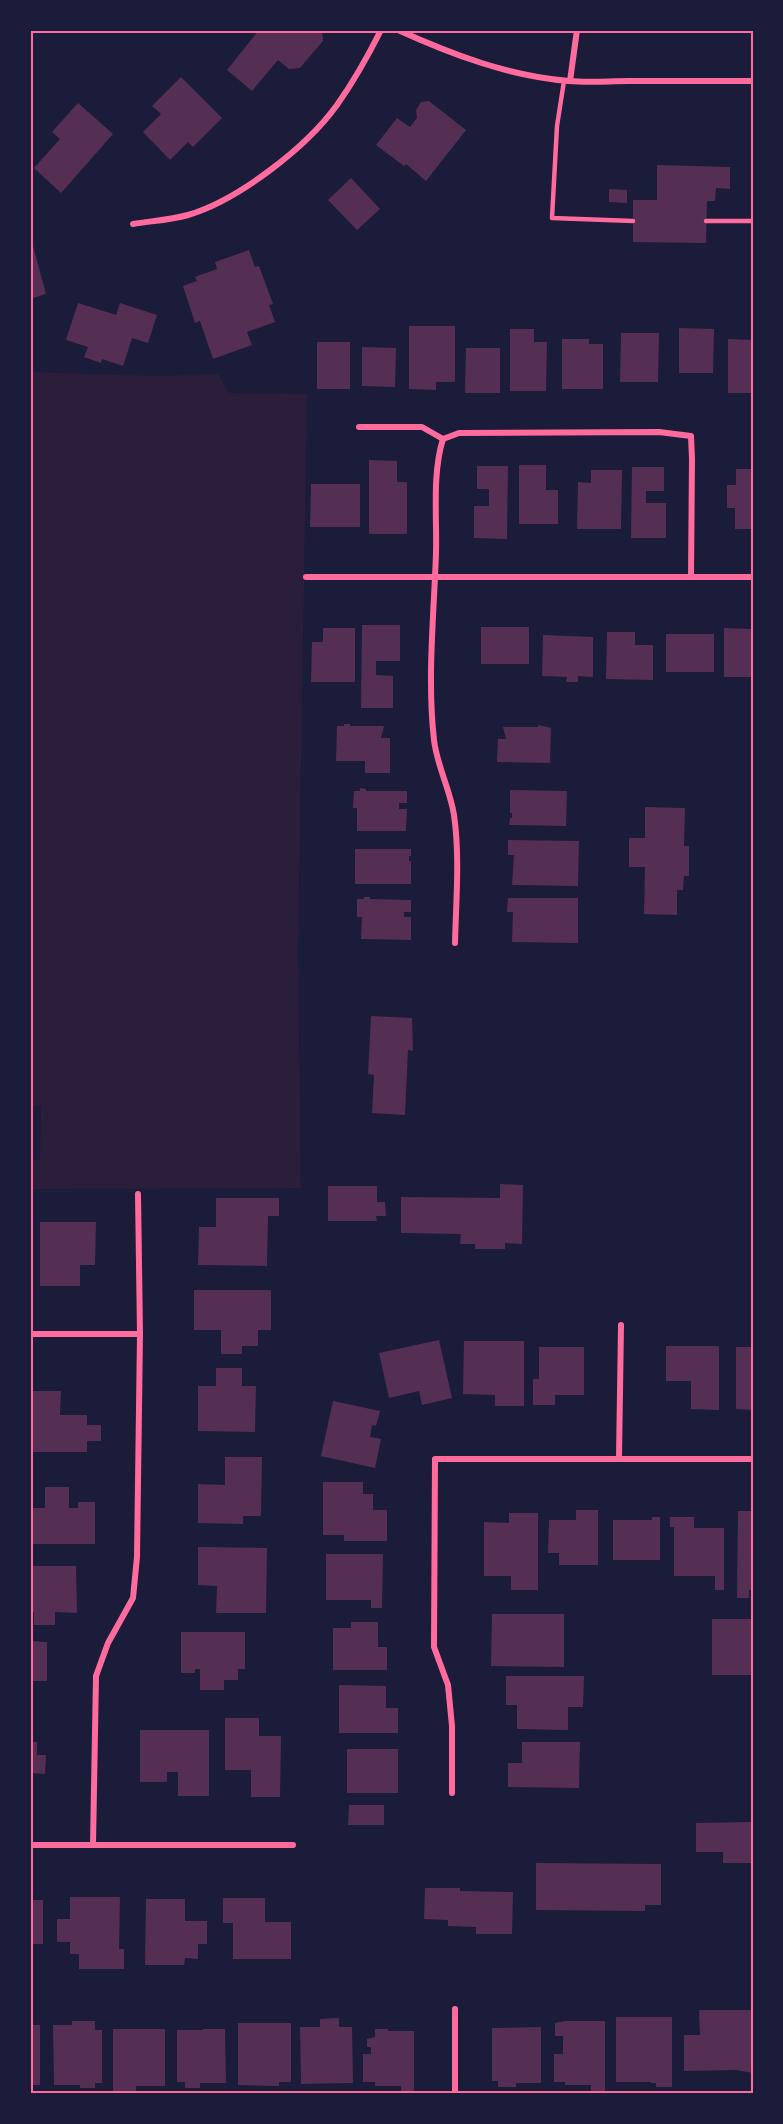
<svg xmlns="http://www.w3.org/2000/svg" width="783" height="2124" font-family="Commissioner,sans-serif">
<rect width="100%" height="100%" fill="#1b1b3a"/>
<polygon fill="#2a1e3b" points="30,372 160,376 218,374 229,393 307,394 298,952 301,1188 30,1189 30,1161 40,1159 41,1106 30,1106"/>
<g fill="#542f53">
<polygon points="259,30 322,30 323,41 300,68 289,69 278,60 252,91 227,70"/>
<polygon points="181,77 222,118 193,147 188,142 170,160 143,132 161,114 152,106"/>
<polygon points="429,101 466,130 426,181 406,164 404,166 376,145 397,118 410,127 417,118 416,110 421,102"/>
<polygon points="78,103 113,134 61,193 34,168 60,139 52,132"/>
<polygon points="657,165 730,167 730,189 716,188 715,201 707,201 706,243 633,242 633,200 657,200"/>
<polygon points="351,178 380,209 357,230 328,200"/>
<polygon points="609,189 627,190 627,203 609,202"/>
<polygon points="30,246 33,246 46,294 30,299"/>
<polygon points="249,250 255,267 259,266 273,304 269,305 275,322 247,332 252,345 213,359 200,321 195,323 183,286 197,281 195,277 217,269 215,262"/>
<polygon points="78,303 116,315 120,303 157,315 148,343 132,338 123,366 102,359 101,363 84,357 88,347 66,340"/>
<polygon points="409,326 455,326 455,382 436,382 436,390 409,389"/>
<polygon points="679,328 714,329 713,373 679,373"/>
<polygon points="510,329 534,329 534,342 547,342 546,391 510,391"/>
<polygon points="621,333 659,333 658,382 620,382"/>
<polygon points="562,339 589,339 589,344 603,344 603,389 562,389"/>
<polygon points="728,339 753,340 753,393 728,393"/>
<rect x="317" y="342" width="33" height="47"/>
<polygon points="362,347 396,348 395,387 362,386"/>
<polygon points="466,348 500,348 500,393 465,393"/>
<polygon points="369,460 397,461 397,482 407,482 407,534 369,534"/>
<polygon points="519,465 546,465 546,490 558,490 558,524 519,524"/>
<polygon points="477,466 508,466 507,539 474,538 474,506 489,506 489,489 477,489"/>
<polygon points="632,467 664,467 664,491 646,491 646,503 666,503 666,538 631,538"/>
<polygon points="736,469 753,469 753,529 735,529 735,508 727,508 727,485 736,485"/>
<polygon points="591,470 622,470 621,529 577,529 578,482 591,483"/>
<polygon points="311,484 360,484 360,527 310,527"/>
<polygon points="362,625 400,625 400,661 376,661 376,675 393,676 393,708 361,708"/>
<rect x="481" y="627" width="48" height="37"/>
<polygon points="323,628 355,628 355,682 311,682 312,642 323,642"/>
<polygon points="724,628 753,629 753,677 724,677"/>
<polygon points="607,632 635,632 635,645 653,645 653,680 606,679"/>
<rect x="666" y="634" width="48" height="38"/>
<polygon points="543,635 593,637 593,677 578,676 578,682 566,682 567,677 542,676"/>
<polygon points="344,724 350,724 350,726 384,726 381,738 390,738 390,773 365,773 365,761 336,761 337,726 344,726"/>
<polygon points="538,725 551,728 550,763 497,762 498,739 506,739 503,727 538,727"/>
<polygon points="360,788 366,789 366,791 407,791 407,803 399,803 399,809 407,809 406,831 357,831 357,808 353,808 354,791 360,791"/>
<polygon points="510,790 567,791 566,826 509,825 510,818 512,818 512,813 510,813"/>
<polygon points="645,807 685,808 684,846 689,846 689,876 684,876 683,890 677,890 677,915 644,914 645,867 629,867 629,838 645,838"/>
<polygon points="508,840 579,841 578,886 512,885 514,855 508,855"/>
<polygon points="355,849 411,849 411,856 409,856 409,861 411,861 411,884 355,884"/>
<polygon points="364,897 370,897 370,899 411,900 411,912 404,912 404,917 411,917 411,940 361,939 362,917 357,917 357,899 364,899"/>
<polygon points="508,898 578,898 578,943 512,942 513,912 507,912"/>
<polygon points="371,1016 412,1018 413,1051 408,1050 405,1115 372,1113 374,1075 368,1074"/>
<polygon points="500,1184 523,1185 522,1244 505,1243 505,1249 475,1249 475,1244 460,1244 461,1234 401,1233 401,1197 500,1198"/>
<polygon points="328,1186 377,1186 377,1202 385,1202 386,1216 376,1216 377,1221 328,1221"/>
<polygon points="216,1198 279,1198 279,1216 268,1216 267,1266 198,1265 199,1227 216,1227"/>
<polygon points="40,1222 96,1222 95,1265 80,1265 80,1286 40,1286"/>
<polygon points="194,1290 271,1290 271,1330 258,1330 258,1346 242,1346 242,1354 221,1354 221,1330 194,1330"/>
<polygon points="439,1340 452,1398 422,1405 419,1391 389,1398 379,1353"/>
<polygon points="464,1341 524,1341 524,1406 495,1406 495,1395 463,1394"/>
<polygon points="666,1346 719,1346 719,1410 691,1409 691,1381 666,1381"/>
<polygon points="539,1347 584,1347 584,1395 555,1395 555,1405 533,1405 533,1379 539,1379"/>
<polygon points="736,1347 753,1347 753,1410 736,1409"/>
<polygon points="216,1368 242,1368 242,1386 256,1386 255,1432 198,1431 198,1386 216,1386"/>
<polygon points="30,1391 61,1391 60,1415 87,1415 87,1425 101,1425 101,1441 87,1441 87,1452 32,1452"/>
<polygon points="333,1401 380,1411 376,1426 372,1425 370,1437 381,1439 375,1468 321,1456"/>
<polygon points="225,1457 262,1457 261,1516 243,1516 243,1524 198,1523 198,1484 225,1485"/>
<polygon points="323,1482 363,1482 363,1494 373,1494 373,1510 387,1510 387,1541 344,1541 344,1535 323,1535"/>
<polygon points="45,1487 69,1487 69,1508 78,1508 78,1502 95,1502 95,1544 30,1544 30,1508 45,1508"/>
<polygon points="576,1510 598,1510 598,1565 559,1565 559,1553 548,1553 549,1520 576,1520"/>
<polygon points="738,1511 753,1511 753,1590 749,1590 749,1598 737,1598"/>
<polygon points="509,1513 538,1513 538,1590 511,1590 511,1576 484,1576 484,1522 509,1523"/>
<polygon points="652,1517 660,1517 660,1560 613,1560 613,1520 652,1520"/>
<polygon points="670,1517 694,1517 694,1528 724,1528 724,1590 715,1590 715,1576 674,1576 674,1527 670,1527"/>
<polygon points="198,1547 267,1548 266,1613 216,1613 217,1586 198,1585"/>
<polygon points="326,1554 383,1554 382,1608 371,1608 371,1600 326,1600"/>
<polygon points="30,1566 76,1566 77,1613 55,1612 55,1625 34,1625 34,1612 30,1612"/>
<polygon points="492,1614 564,1614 564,1667 491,1666"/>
<rect x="712" y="1619" width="41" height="56"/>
<polygon points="351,1622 378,1622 378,1647 387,1647 387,1670 333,1670 333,1628 351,1628"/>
<polygon points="181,1632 245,1632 245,1669 238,1669 238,1680 224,1680 224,1690 200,1690 200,1669 195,1669 195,1673 181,1673"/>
<polygon points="30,1641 47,1642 47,1681 30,1681"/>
<polygon points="506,1676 584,1676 583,1707 568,1707 568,1730 517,1729 517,1705 506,1705"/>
<polygon points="339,1685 386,1686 386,1708 398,1708 398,1733 339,1733"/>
<polygon points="225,1718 259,1718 259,1736 281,1736 280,1797 251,1797 251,1770 225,1770"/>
<polygon points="140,1730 209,1730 209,1796 178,1796 178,1772 167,1772 167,1782 140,1782"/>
<polygon points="30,1742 37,1742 37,1755 46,1755 45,1774 30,1773"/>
<polygon points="522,1742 580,1742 579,1788 508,1787 508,1763 522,1763"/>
<rect x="347" y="1749" width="51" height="44"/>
<polygon points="349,1805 384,1805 384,1825 348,1825"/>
<polygon points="753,1822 751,1863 723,1863 723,1852 696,1852 696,1823"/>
<polygon points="536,1863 661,1864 661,1905 645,1905 645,1911 536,1910"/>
<polygon points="425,1888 460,1888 460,1891 513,1892 512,1934 476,1934 476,1927 448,1926 448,1920 424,1919"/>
<polygon points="70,1897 120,1897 119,1949 124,1949 124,1969 79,1969 79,1954 70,1954 70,1942 57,1942 57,1919 70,1919"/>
<polygon points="223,1898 265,1898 265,1922 291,1922 291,1959 233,1959 233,1923 223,1923"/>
<polygon points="146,1899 185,1899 185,1921 207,1921 207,1944 198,1944 198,1959 185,1958 184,1965 145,1965"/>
<polygon points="30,1900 43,1900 43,1944 33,1944 33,1961 30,1961"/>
<polygon points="699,2010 753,2010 753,2073 736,2070 684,2071 684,2035 700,2035"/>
<polygon points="616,2017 672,2017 672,2087 656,2087 656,2083 651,2083 651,2082 616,2082"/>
<polygon points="339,2018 339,2027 352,2027 353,2083 301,2084 300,2027 320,2027 320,2019"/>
<polygon points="72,2021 95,2021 95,2030 102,2030 102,2083 95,2083 95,2088 80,2088 80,2085 54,2085 53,2025 72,2025"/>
<polygon points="565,2021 605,2021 605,2091 591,2091 591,2085 565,2085 565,2082 554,2082 554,2054 563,2054 563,2036 555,2036 555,2023"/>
<polygon points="238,2023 291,2023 291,2082 279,2082 279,2086 238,2085"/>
<rect x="30" y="2025" width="10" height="60"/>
<polygon points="541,2027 541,2083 516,2083 516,2087 498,2087 498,2081 492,2081 492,2028"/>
<polygon points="113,2029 165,2029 165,2086 136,2086 136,2092 113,2092"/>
<polygon points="203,2029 225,2029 226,2083 200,2083 200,2088 185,2088 185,2082 177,2082 177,2030 203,2030"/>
<polygon points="375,2029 388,2029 388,2031 414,2031 414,2092 401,2092 401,2086 375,2086 375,2082 363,2082 363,2054 371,2054 371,2047 367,2047 367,2039 375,2037"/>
</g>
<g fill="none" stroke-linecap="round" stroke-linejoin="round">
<g stroke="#ff6b9d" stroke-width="4.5">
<polyline points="564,81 557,126 552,218 633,221"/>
<polyline points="706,221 753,221"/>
</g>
<g stroke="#ff6b9d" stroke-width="6">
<path d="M398 30C453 55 509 76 569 81 589 83 609 81 629 81 670 81 712 81 753 81"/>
<polyline points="570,81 577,30"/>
<path d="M133 224C151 221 170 220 188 215 238 200 306 148 337 105 354 81 368 56 381 30"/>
<polyline points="359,427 422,427 443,439 459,433 659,432 691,436 692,459 691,577"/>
<path d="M443 439C432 474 437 516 436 553 434 614 427 678 434 740 437 766 450 789 454 815 460 857 456 901 455 943"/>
<polyline points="306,577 753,577"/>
<polyline points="30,1334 140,1334"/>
<polyline points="619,1458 621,1325"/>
<polyline points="452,1793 452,1726 448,1685 434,1647 435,1459 753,1459"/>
<polyline points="30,1845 293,1845"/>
<polyline points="93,1845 96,1676 108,1643 133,1598 137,1557 140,1334 138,1194"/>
<polyline points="455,2094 455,2009"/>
</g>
</g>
<rect width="783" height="2124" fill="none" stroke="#1b1b3a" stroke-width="63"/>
<rect x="32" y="32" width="720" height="2060" fill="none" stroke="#ff6b9d" stroke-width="2"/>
</svg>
